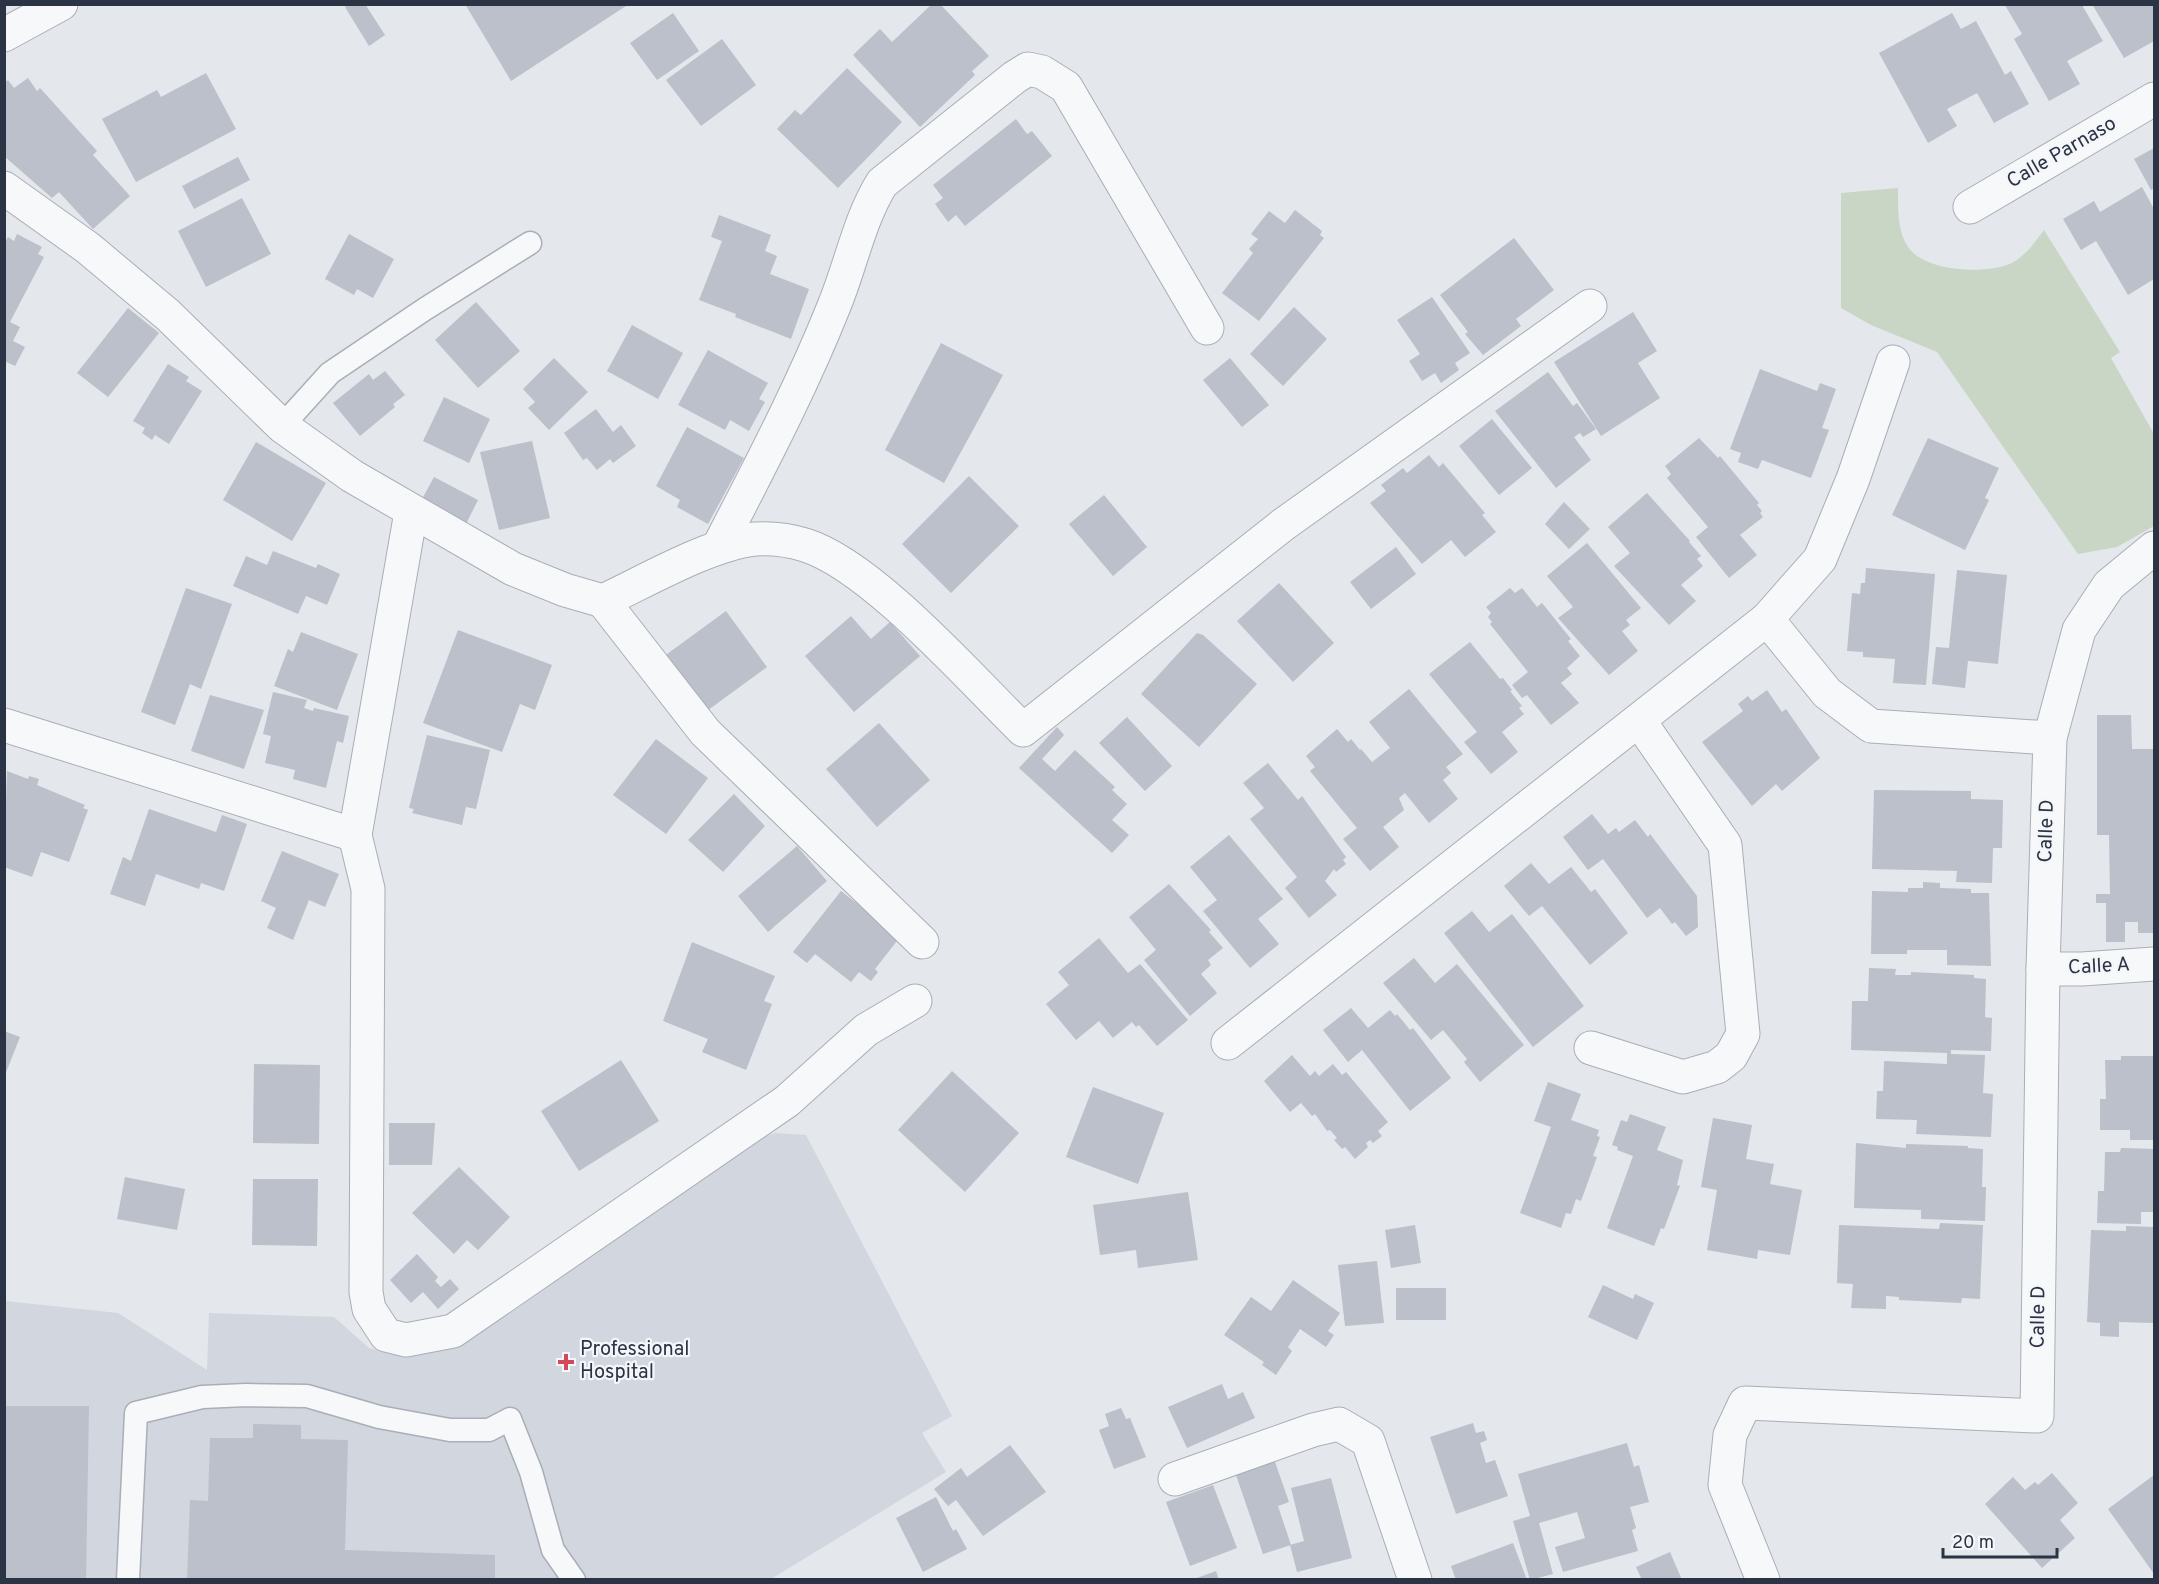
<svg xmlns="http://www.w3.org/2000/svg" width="2159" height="1584" font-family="Overpass,sans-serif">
<rect width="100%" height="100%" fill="#e4e7ec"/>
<polygon fill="#d2d6de" points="775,1133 806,1135 952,1416 922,1433 946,1472 771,1579 5,1580 5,1301 118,1313 207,1370 209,1313 334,1317 369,1348 386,1352 761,1138"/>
<path fill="#c9d6c5" d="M1898 188C1898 207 1897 231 1908 247 1925 272 1987 275 2012 263 2026 255 2035 242 2044 230L2120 352 2111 358 2154 434V526L2117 547 2078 554 1937 352 1871 325 1841 308V193Z"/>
<g fill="#bbc0ca">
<polygon points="349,4 365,4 385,35 369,46 345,7"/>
<polygon points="465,4 629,4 511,81"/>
<polygon points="932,4 940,4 989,56 972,71 975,75 920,127 853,55 880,29 892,42"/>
<polygon points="2092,4 2154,4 2154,41 2124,58"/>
<polygon points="2005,5 2082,5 2103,41 2067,61 2080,84 2049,101 2014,39 2022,34"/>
<polygon points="673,13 699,51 657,80 630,43"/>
<polygon points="1952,13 1961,29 1976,21 2005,75 2011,71 2029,104 1994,123 1977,93 1947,109 1957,126 1928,143 1879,53"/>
<polygon points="722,39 756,85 701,126 666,80"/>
<polygon points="847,68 902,122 838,188 777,129 795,110 801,115"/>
<polygon points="206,73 236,129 136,182 102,119 157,90 161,97"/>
<polygon points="28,78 37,91 40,88 97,151 93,155 130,196 93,229 59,192 52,198 4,156 4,83 8,80 14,88"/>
<polygon points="1016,119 1027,134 1032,131 1052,156 965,226 956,215 948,222 935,204 943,198 933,185"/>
<polygon points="2154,148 2154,188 2151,190 2134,159"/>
<polygon points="238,157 250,180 194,209 182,186"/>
<polygon points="2142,187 2154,209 2154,279 2128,295 2096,241 2081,250 2063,219 2094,201 2100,212"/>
<polygon points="242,198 271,254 206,287 178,231"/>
<polygon points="1295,210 1322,231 1320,235 1324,238 1259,321 1222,293 1253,253 1249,249 1258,239 1251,234 1269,211 1285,223"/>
<polygon points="719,215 771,235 765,251 777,256 770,274 809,289 791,339 735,317 736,314 699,300 722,241 711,237"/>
<polygon points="17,234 42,247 38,254 44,257 10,322 20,327 13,341 25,347 15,366 4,361 4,244 8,237 14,241"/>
<polygon points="349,234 394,259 373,298 357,289 354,295 325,279"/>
<polygon points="1514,238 1554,290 1516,319 1521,326 1483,355 1465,334 1468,332 1440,295"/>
<polygon points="1432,297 1470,353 1455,363 1459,370 1441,383 1435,373 1422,381 1409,361 1420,354 1397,320"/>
<polygon points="476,302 520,351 478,388 435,340"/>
<polygon points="1294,307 1327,339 1283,386 1250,354"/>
<polygon points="128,308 159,333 108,397 77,373"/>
<polygon points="1633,312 1657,351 1638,363 1660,398 1601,436 1554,362"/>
<polygon points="632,325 683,353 658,399 607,371"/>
<polygon points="941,343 1003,375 944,483 885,450"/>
<polygon points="708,350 768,383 759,399 765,402 749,431 730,420 725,430 678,405"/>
<polygon points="554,358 588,392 549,430 528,408 535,402 523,389"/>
<polygon points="1230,358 1269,405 1242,427 1203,380"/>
<polygon points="168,364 189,377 186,381 202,391 169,444 155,435 152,440 142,433 145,428 133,421"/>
<polygon points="1760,369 1817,391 1820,383 1836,389 1822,428 1829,430 1811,478 1762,460 1758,469 1738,462 1741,453 1730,449"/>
<polygon points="385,371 405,395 393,404 395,407 360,436 333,403 369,374 373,380"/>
<polygon points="1548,372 1573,406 1577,403 1596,429 1583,437 1580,433 1574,437 1591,460 1556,488 1495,411"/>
<polygon points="444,397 490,419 469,463 423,441"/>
<polygon points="596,409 613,432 621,425 636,446 613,463 610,459 597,470 587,458 583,460 564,433"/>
<polygon points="1492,419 1532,468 1499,495 1459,446"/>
<polygon points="687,427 744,458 708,524 677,507 680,500 656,486"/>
<polygon points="1699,438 1718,458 1720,456 1759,503 1757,505 1762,511 1760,513 1763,517 1740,535 1757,555 1729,578 1696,537 1708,527 1667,478 1671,474 1665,466"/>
<polygon points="1928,438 1999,468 1985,498 1989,500 1965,550 1892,515"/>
<polygon points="532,441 550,518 499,530 480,452"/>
<polygon points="256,442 326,483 292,541 223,500"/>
<polygon points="1429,455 1439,467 1443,463 1485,513 1482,515 1496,532 1465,557 1451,540 1422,564 1370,503 1386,491 1381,485 1403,468 1407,473"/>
<polygon points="969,476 1019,526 951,593 902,544"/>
<polygon points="434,477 478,500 466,524 421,501"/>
<polygon points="1647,493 1690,541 1689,542 1701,556 1697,559 1703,566 1681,585 1696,601 1669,625 1614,566 1630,553 1608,527"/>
<polygon points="1104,495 1147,547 1113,576 1069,524"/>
<polygon points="1564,502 1590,529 1569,549 1545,524"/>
<polygon points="1587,543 1641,608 1626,620 1630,625 1622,631 1638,651 1609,675 1558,618 1573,607 1547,576"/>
<polygon points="1396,547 1416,574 1371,609 1350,582"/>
<polygon points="273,551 316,568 318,564 340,574 327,605 306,596 298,614 233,586 246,556 267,565"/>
<polygon points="1866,568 1935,574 1926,685 1893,683 1895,659 1863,657 1863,652 1847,651 1852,593 1860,594 1861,583 1865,583"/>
<polygon points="1957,570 2007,575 1998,664 1968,661 1965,688 1932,684 1936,647 1949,648"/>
<polygon points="1279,583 1334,643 1293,682 1237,621"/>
<polygon points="186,588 232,604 201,689 190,684 175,725 141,712"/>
<polygon points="1510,588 1515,593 1522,588 1537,607 1542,603 1571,639 1568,641 1580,656 1567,668 1572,674 1561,683 1579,703 1551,725 1527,695 1522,698 1512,685 1528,672 1490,624 1492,622 1488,617 1491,613 1486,607"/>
<polygon points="726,611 767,667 704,713 663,657"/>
<polygon points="851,616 871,639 890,622 920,656 854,712 805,656"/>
<polygon points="458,630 552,665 535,710 520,704 502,752 423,723"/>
<polygon points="301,632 358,654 337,710 274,686 288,649 293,652"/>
<polygon points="1197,633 1203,635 1257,684 1199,747 1141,694"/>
<polygon points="1470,642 1500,679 1503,678 1512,690 1510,691 1522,706 1519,708 1524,714 1502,732 1518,752 1491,774 1464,742 1477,732 1429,674"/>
<polygon points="1409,689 1463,754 1446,767 1451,773 1443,780 1458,799 1429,823 1405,793 1399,798 1404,810 1383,827 1399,847 1370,871 1343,839 1357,828 1310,771 1315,767 1306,756 1337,729 1348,742 1351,739 1360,750 1361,749 1372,762 1390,748 1369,722"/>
<polygon points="1767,690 1782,712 1786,709 1820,758 1782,791 1776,784 1752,806 1702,742 1743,711 1738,704 1748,696 1752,701"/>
<polygon points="273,692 307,700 304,708 313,711 314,708 349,716 343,743 337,741 326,788 293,779 295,770 265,763 271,736 263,734"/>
<polygon points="210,695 264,710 244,769 191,751"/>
<polygon points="2097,715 2131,715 2132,749 2154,749 2154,933 2138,933 2138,922 2125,922 2125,942 2106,942 2106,903 2096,903 2096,894 2110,894 2109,835 2097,835"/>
<polygon points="1127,717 1172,766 1145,791 1099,743"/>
<polygon points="879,723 930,780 877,827 826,769"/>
<polygon points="1057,727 1064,735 1042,759 1055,771 1075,750 1115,787 1112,790 1127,804 1112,820 1129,835 1112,853 1019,768"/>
<polygon points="427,735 490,750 476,809 466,807 462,825 412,813 414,809 409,808"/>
<polygon points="656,739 708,778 666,834 613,795"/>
<polygon points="1268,763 1298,800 1302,796 1346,857 1343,860 1346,864 1336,872 1334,869 1325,881 1337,895 1309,918 1285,888 1297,877 1250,819 1264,808 1243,783"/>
<polygon points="7,771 28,779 29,776 39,779 37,785 85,805 83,808 88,810 69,862 41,852 32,877 4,867"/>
<polygon points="1874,790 1971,791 1971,799 2003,800 2002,848 1993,848 1992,883 1956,882 1957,871 1872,869"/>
<polygon points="734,794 765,826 723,872 688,840"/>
<polygon points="149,809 216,832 222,815 247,824 224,891 201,883 199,889 156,874 145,906 110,894 123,857 131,861"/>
<polygon points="1592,814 1608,834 1616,828 1619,832 1635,820 1648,837 1650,834 1697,896 1698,927 1686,936 1675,922 1672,924 1660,908 1647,918 1603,859 1588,870 1563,837"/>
<polygon points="1229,835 1283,899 1258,919 1279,944 1250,968 1203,911 1217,900 1190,867"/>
<polygon points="797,846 827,881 768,932 738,896"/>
<polygon points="282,851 339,874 325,907 309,900 293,940 267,928 276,908 261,901"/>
<polygon points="1531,863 1549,884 1571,867 1591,892 1595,889 1628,933 1590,965 1542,906 1529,916 1504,886"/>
<polygon points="1923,882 1940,883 1940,888 1971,889 1971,893 1989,893 1991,966 1947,965 1947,950 1907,950 1907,954 1871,954 1872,891 1908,892 1908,888 1923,888"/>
<polygon points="1169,884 1211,930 1209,932 1223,948 1208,960 1211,965 1201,974 1217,993 1190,1016 1144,960 1156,950 1129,917"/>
<polygon points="841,891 900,937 875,969 878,972 871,981 859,972 851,982 815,954 807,963 793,952"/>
<polygon points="1472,911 1489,932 1512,914 1584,1006 1533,1047 1444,933"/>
<polygon points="1099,938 1128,973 1140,964 1188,1020 1157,1046 1139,1025 1136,1027 1132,1022 1113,1038 1099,1021 1076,1040 1046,1004 1069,985 1058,972"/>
<polygon points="692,942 775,976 764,1001 772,1004 746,1070 702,1052 708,1039 663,1021"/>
<polygon points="1414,958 1435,983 1457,964 1524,1045 1480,1082 1464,1062 1467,1059 1443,1030 1431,1040 1383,983"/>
<polygon points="1869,968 1896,969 1895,975 1911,975 1911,972 1974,975 1974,978 1986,979 1985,1017 1992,1018 1991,1051 1951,1050 1951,1054 1985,1055 1983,1093 1993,1094 1991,1137 1916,1134 1917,1120 1876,1119 1877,1091 1883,1091 1884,1061 1947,1064 1947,1053 1851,1050 1852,1001 1868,1001"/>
<polygon points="1351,1008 1368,1028 1390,1010 1395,1016 1397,1014 1410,1030 1413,1028 1451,1078 1410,1111 1362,1050 1348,1062 1323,1030"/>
<polygon points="4,1031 20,1037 5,1075 4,1075"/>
<polygon points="1292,1055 1310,1076 1315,1071 1319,1076 1333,1064 1342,1075 1346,1072 1388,1122 1378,1131 1382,1136 1373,1143 1370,1140 1366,1143 1368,1147 1355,1159 1345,1147 1342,1149 1334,1140 1337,1138 1330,1130 1327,1131 1315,1114 1312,1116 1301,1103 1290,1112 1264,1081"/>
<polygon points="2121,1056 2154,1056 2154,1140 2130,1140 2130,1130 2100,1130 2100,1099 2106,1099 2105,1060 2121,1060"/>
<polygon points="621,1060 659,1121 579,1171 541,1111"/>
<polygon points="254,1064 320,1065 319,1144 253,1143"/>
<polygon points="952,1071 1019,1133 965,1192 898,1130"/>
<polygon points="1548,1082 1581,1094 1571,1120 1599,1130 1597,1136 1600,1137 1593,1156 1597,1157 1581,1201 1576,1199 1571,1214 1566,1213 1561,1228 1520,1213 1551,1127 1534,1121"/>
<polygon points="1093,1087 1164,1113 1138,1184 1066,1157"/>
<polygon points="1630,1114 1666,1127 1657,1150 1683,1160 1677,1185 1680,1186 1664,1229 1661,1228 1654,1246 1607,1228 1633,1156 1617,1150 1618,1147 1612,1145 1621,1120 1627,1122"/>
<polygon points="1713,1118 1752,1125 1746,1159 1774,1164 1770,1184 1802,1190 1790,1255 1758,1250 1757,1259 1707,1250 1717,1190 1701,1187"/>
<polygon points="389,1123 435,1123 432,1165 389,1165"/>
<polygon points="1856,1143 1906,1148 1906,1144 1968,1146 1968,1148 1983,1149 1982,1187 1986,1187 1985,1221 1921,1219 1921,1210 1854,1208"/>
<polygon points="2121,1148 2154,1149 2154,1212 2141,1212 2141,1224 2097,1223 2098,1191 2104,1191 2105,1152 2120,1152"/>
<polygon points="459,1167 510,1217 478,1250 467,1240 454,1254 412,1213"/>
<polygon points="125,1177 185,1189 177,1230 117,1219"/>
<polygon points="253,1179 318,1179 317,1246 252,1245"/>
<polygon points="1188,1192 1198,1260 1138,1268 1136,1250 1100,1255 1093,1205"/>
<polygon points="1940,1223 1983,1225 1980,1299 1962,1298 1961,1303 1899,1300 1899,1297 1886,1296 1886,1309 1851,1308 1853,1284 1837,1283 1839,1225 1939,1229"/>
<polygon points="1415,1225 1421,1263 1391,1268 1385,1230"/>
<polygon points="2126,1226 2154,1227 2154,1323 2119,1322 2119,1337 2100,1336 2100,1323 2087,1322 2091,1230 2126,1231"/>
<polygon points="417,1254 438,1277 435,1281 441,1287 450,1279 459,1289 438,1309 423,1292 411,1303 390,1280"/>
<polygon points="1377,1261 1384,1323 1345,1326 1338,1265"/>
<polygon points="1293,1280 1340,1313 1328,1331 1334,1335 1326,1347 1300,1329 1288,1347 1292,1351 1276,1375 1262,1365 1264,1362 1224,1335 1251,1297 1271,1311"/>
<polygon points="1603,1285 1633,1299 1635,1294 1654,1303 1637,1340 1588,1317"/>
<rect x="1396" y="1288" width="50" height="32"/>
<polygon points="1222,1384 1228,1399 1243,1392 1255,1418 1187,1448 1168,1407"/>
<polygon points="4,1406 89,1406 86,1580 4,1580"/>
<polygon points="1121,1408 1126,1419 1130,1418 1146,1457 1114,1469 1099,1430 1109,1426 1105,1414"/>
<polygon points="1473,1423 1476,1433 1484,1431 1487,1440 1480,1443 1486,1463 1495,1460 1508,1496 1456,1514 1430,1437"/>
<polygon points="253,1424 301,1425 301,1439 348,1440 345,1550 495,1555 495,1580 187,1580 190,1500 208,1501 210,1438 253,1438"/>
<polygon points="1627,1443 1634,1467 1639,1465 1649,1502 1630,1507 1636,1528 1632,1530 1638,1551 1563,1572 1555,1547 1585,1538 1577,1512 1539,1523 1553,1574 1530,1580 1513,1521 1530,1516 1518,1474"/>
<polygon points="1010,1445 1046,1492 983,1536 956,1500 948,1506 934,1489 961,1468 967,1477"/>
<polygon points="1274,1459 1289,1502 1278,1506 1291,1545 1263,1554 1235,1472"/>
<polygon points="2052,1473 2078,1503 2060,1520 2075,1538 2042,1568 1985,1504 2013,1477 2025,1490 2035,1482 2038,1485"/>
<polygon points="2154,1475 2154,1574 2108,1509"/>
<polygon points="1331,1478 1352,1558 1297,1572 1290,1545 1304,1541 1291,1488"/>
<polygon points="1213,1485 1237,1548 1190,1566 1166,1502"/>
<polygon points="936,1497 953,1531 956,1529 967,1549 923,1572 896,1518"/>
<polygon points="1513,1543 1527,1580 1456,1580 1451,1566"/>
<polygon points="1670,1552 1682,1580 1642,1580 1636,1567"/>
<polygon points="1216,1571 1219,1580 1194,1580 1194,1579"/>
</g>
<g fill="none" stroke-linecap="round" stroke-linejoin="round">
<defs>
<g id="service">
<polyline points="282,426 330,373 425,309 530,243"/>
<polyline points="128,1580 136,1413 202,1397 246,1395 307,1396 379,1417 450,1430 489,1430 510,1419 531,1472 553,1550 574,1580"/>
</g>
<g id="minor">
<path d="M4 188 88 248 168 315 282 426 352 476 513 569 565 590 603 601C646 581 709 544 755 539 771 538 789 540 805 545 872 566 971 679 1023 730L1284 524 1590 306"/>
<polyline points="1970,207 2154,99"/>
<polyline points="411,512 355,835 368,889 366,1292 369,1309 386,1335 406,1340 453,1331 787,1101 866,1030 915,1001"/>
<path d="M718 548C759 468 801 389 834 306 851 265 859 220 882 183L1015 77 1028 69 1042 72 1066 87 1207 328"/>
<polyline points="603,601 705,732 922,942"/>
<polyline points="1767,619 1827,693 1871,726 2050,738"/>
<polyline points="4,725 355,835"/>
<polyline points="2043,969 2082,969 2154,964"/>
<polyline points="1228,1043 1767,619 1820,559 1853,479 1893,362"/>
<polyline points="1591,1048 1683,1077 1717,1067 1731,1056 1743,1034 1725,845 1640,722"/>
<polyline points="1175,1479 1313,1430 1339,1424 1368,1441 1415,1580"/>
<polyline points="1763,1580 1725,1485 1730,1435 1745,1403 2037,1416 2043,969 2050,738 2079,630 2109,585 2154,548"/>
</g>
<polyline id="tertiary" points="4,35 61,4"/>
</defs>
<use href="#service" stroke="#a9aeb7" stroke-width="25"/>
<use href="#minor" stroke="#a9aeb7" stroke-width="35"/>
<use href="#tertiary" stroke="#a9aeb7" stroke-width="35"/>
<use href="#service" stroke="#f7f8fa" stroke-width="22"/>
<use href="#minor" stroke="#f7f8fa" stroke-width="33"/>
<use href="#tertiary" stroke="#f7f8fa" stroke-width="33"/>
</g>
<path fill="#d1495b" stroke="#f4f6f9" stroke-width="2" d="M563 1353h6v6h6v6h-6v6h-6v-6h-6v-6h6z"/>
<g text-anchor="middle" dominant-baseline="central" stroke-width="4.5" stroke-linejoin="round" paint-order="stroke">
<g font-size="20" fill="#2b3445" stroke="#f4f6f9">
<text transform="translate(2062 153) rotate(-30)">Calle Parnaso</text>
<text transform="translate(2047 831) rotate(-88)">Calle D</text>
<text transform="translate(2099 967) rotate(-3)">Calle A</text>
<text transform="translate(2039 1317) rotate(-89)">Calle D</text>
</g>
<g font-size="20" fill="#2b3445" stroke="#f4f6f9" text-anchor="start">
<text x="580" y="1350">Professional<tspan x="580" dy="23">Hospital</tspan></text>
</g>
</g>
<rect width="2159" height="1584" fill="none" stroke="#2b3445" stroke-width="12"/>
<path d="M1943 1548v9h114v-9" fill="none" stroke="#2b3445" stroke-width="3"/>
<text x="1952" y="1548" font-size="18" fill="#2b3445" stroke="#f4f6f9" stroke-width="4.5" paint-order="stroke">20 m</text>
</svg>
